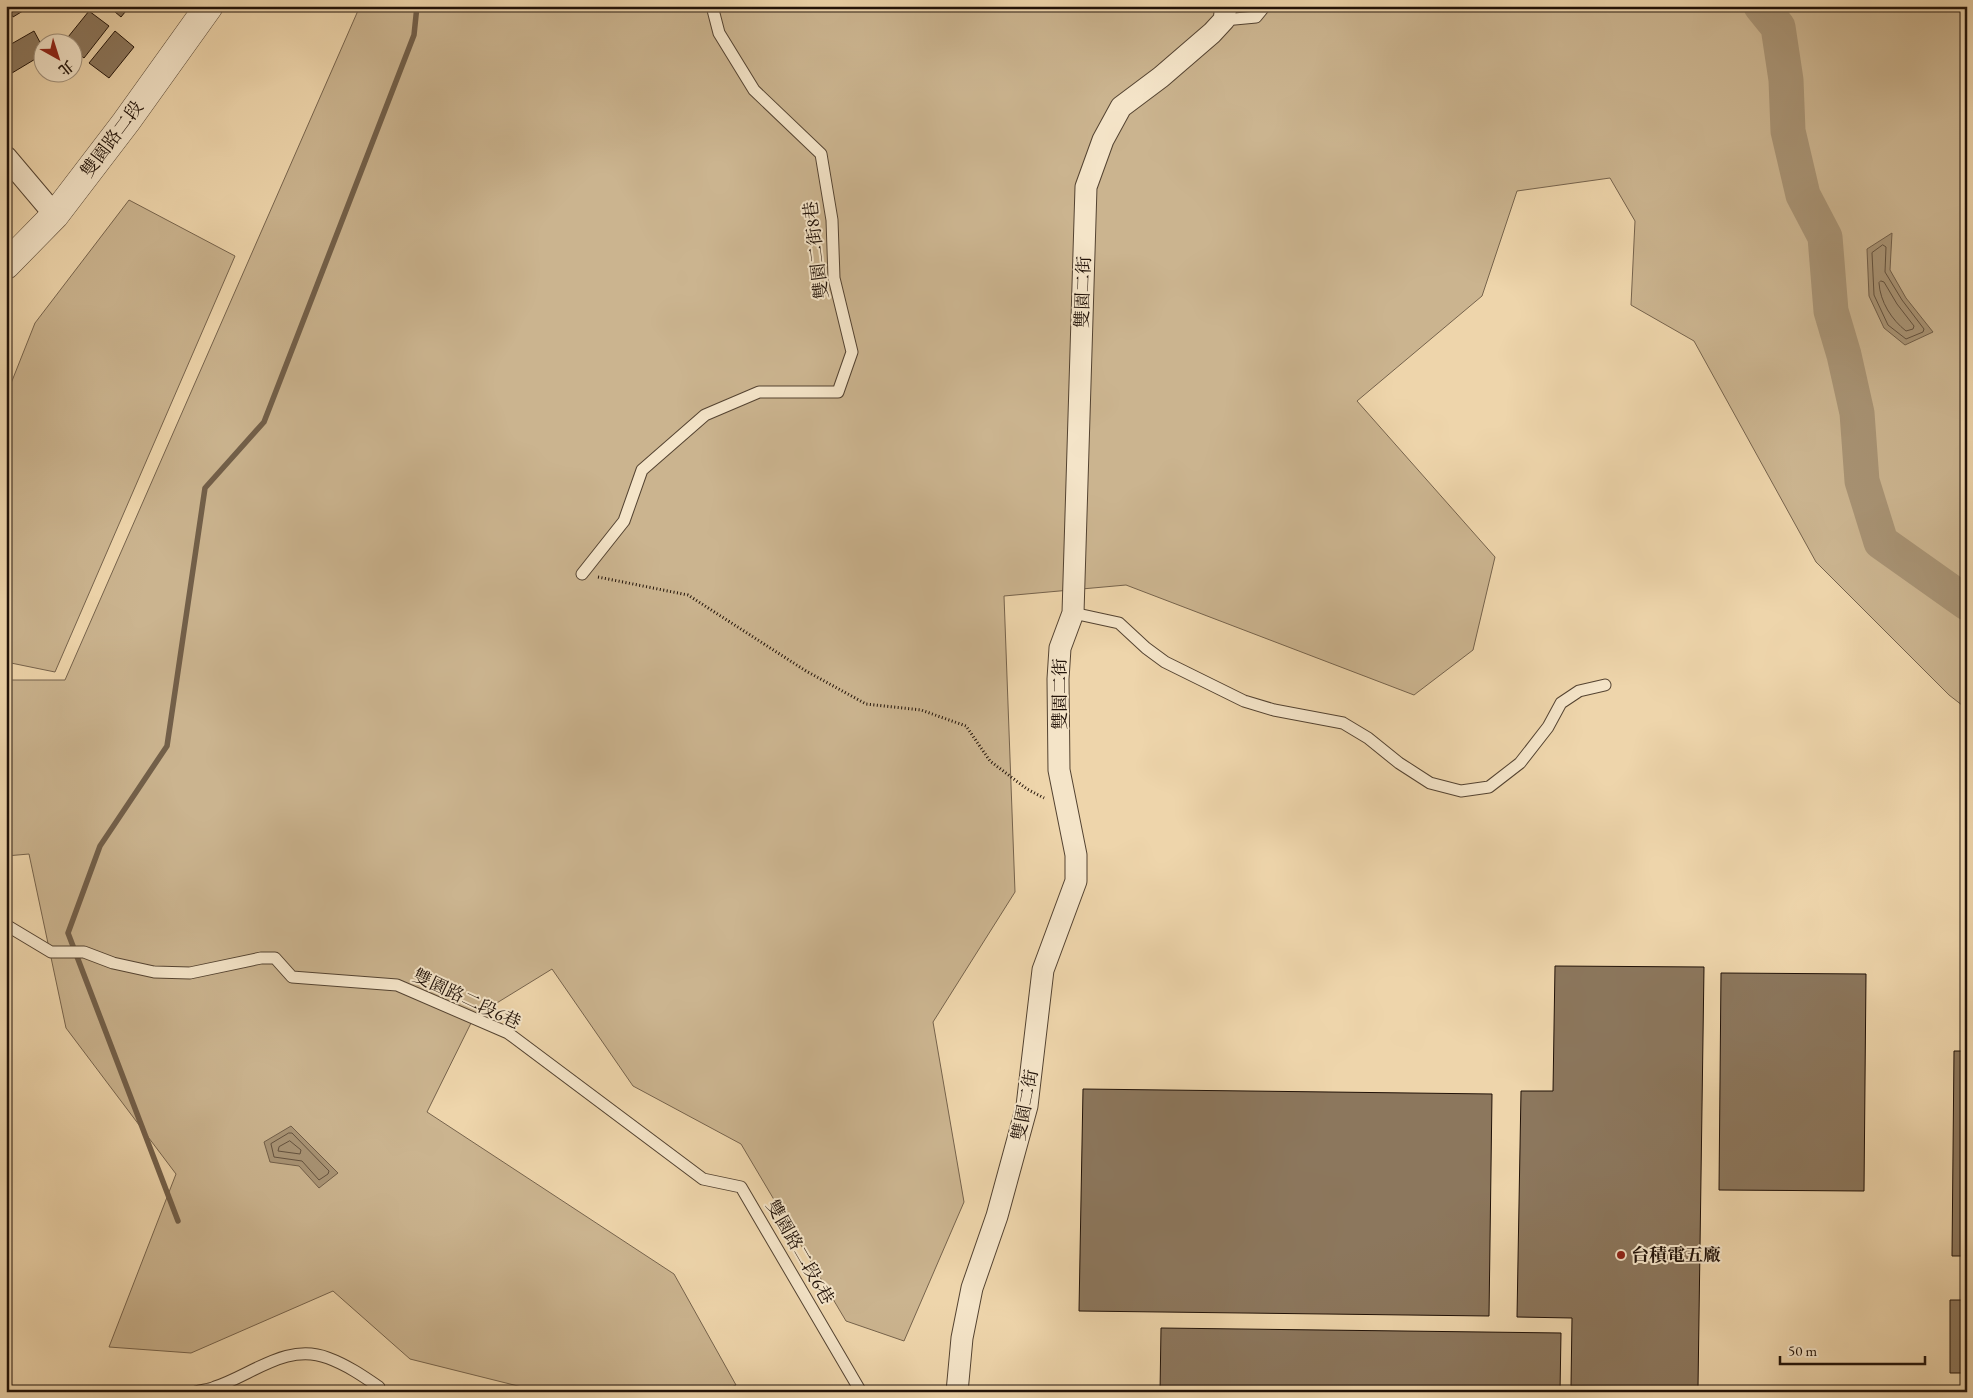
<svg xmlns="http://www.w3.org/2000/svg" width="1973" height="1398" font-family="'EB Garamond','Noto Serif TC',serif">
	<rect width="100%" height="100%" fill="#eed5ab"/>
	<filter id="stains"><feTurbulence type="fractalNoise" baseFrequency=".004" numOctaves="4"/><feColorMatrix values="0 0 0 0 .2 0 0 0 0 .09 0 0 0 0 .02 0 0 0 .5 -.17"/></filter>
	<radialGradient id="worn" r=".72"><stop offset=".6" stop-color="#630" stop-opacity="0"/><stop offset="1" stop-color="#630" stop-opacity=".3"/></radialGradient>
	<path fill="#cbb48f" stroke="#76634c" d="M360 6H1967V709L1949 695 1816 562 1694 341 1631 305 1635 221 1610 178 1517 191 1482 296 1357 401 1495 557 1473 650 1414 695 1126 585 1004 596 1015 892 933 1022 964 1202 904 1341 846 1321 741 1144 633 1086 552 969 474 1017 427 1112 674 1274 736 1385 721 1392H542L410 1359 333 1291 191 1353 109 1347 176 1174 66 1028 29 854 6 856V680H65Z
		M129 200 235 256 55 672 6 662V396L35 323Z"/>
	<path fill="#a89374" stroke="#725f49" d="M1892 233 1890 270 1906 298 1933 332 1905 345 1884 328 1869 296 1867 249Z
		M291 1126 338 1173 319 1188 299 1166 270 1162 264 1142Z"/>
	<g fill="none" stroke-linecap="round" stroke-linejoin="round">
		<path stroke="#64523e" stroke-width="1" d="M1883 245 1886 247 1885 272 1902 300 1924 329 1923 332 1906 339 1888 325 1874 295 1872 253Z
			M1881 281 1884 282 1897 304 1914 326 1913 329 1906 331C1892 320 1880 302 1879 283Z
			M289 1133H292L329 1171 328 1174 319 1180 302 1161 274 1157 271 1144Z
			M290 1141 301 1150 300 1154 278 1151 279 1147Z"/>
		<path stroke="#725f49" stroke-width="5.5" d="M178 1221 68 933 100 846 167 746 205 488 264 422 414 35 417 6"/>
		<path stroke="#a89374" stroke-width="35" d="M1761 6 1778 27 1786 80 1788 131 1803 195 1825 237 1831 311 1844 355 1857 413 1862 481 1881 542 1967 603"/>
	</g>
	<path fill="#8c775d" stroke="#211208" d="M7 6H31L13 17Z
		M108 6H130L121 17Z
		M89 11 109 26 84 58 72 49V42H64Z
		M34 31 42 46V55L12 73 6 64V47Z
		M115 31 134 47 109 78 89 63Z
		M1555 966 1704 967 1698 1387 1571 1386 1572 1318 1517 1317 1521 1091H1553Z
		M1721 973 1866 974 1864 1191 1719 1190Z
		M1954 1051H1967V1256H1952Z
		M1083 1089 1492 1094 1489 1316 1079 1311Z
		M1950 1300H1967V1373H1950Z
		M1161 1328 1561 1333 1560 1392H1160Z"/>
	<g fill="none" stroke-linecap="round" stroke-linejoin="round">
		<defs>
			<path id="service" d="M1224 20 1256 17 1265 6
				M582 574 624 521 642 470 705 415 759 392H838L852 352 834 278 832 220 821 154 754 90 719 33 712 6
				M1073 613 1119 623 1146 648 1165 662 1244 701 1274 710 1343 723 1368 738 1399 763 1430 783 1461 791 1489 787 1520 763 1548 727 1561 703 1579 691 1605 685
				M6 925 51 952H84L113 963 154 972 190 973 261 958H275L292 977 397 985 508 1033 703 1179 741 1187 861 1392
				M196 1392C202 1390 209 1390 215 1387 252 1375 287 1342 328 1358 347 1365 363 1376 379 1387V1392"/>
			<path id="minor" d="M6 157 55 215
				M957 1392 962 1338 972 1288 997 1216 1027 1106 1043 970 1076 881V855L1059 770 1058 679 1060 648 1073 613 1086 187 1103 140 1121 107 1161 77 1212 33 1224 20 1226 6"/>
			<path id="tertiary" d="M6 265 55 215 126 122 209 6"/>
		</defs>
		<use href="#service" stroke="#544331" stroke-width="13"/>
		<use href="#minor" stroke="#544331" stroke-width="23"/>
		<use href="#tertiary" stroke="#544331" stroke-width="29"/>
		<path stroke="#211208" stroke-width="3" stroke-dasharray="1 2.5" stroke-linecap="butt" d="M598 577 688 595 806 671 866 704 921 710 966 726 990 761 1027 789 1044 798"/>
		<use href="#service" stroke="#f4e4c8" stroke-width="11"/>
		<use href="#minor" stroke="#f4e4c8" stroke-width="21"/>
		<use href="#tertiary" stroke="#f4e4c8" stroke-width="28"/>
	</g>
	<circle fill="#8f2418" stroke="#f4e4c8" stroke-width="2" cx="1621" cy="1255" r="5"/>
	<g text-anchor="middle" stroke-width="4" stroke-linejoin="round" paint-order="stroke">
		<g font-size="18" fill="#211208" stroke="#f4e4c8">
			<text transform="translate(112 139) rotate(-53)" y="6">雙園路二段</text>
			<text transform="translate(816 250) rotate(-97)" y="6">雙園二街8巷</text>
			<text transform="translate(1083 292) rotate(-88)" y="6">雙園二街</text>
			<text transform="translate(1060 694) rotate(-90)" y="6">雙園二街</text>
			<text transform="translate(467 999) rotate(25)" y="6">雙園路二段6巷</text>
			<text transform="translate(1025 1105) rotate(-79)" y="6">雙園二街</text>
			<text transform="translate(800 1252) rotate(60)" y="6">雙園路二段6巷</text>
		</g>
		<g font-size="18" font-weight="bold" fill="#211208" stroke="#f4e4c8" text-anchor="start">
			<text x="1631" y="1261">台積電五廠</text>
		</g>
	</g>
	<rect width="1973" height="1398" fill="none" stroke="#eed5ab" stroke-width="25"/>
	<rect x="8" y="8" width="1958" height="1383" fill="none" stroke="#211208" stroke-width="2.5"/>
	<rect x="12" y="12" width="1948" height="1373" fill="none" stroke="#211208"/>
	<g transform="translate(58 58) rotate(141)"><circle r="24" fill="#f4e4c8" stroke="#a0907b"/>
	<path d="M0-4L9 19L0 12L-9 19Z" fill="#8f2418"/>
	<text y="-8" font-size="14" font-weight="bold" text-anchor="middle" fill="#211208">北</text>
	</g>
	<path d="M1780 1356v8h145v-8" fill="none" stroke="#211208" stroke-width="2.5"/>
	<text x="1788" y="1356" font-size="15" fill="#211208" stroke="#f4e4c8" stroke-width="4" paint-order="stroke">50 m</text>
	<rect width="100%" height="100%" filter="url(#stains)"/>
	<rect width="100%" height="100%" fill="url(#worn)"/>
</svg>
